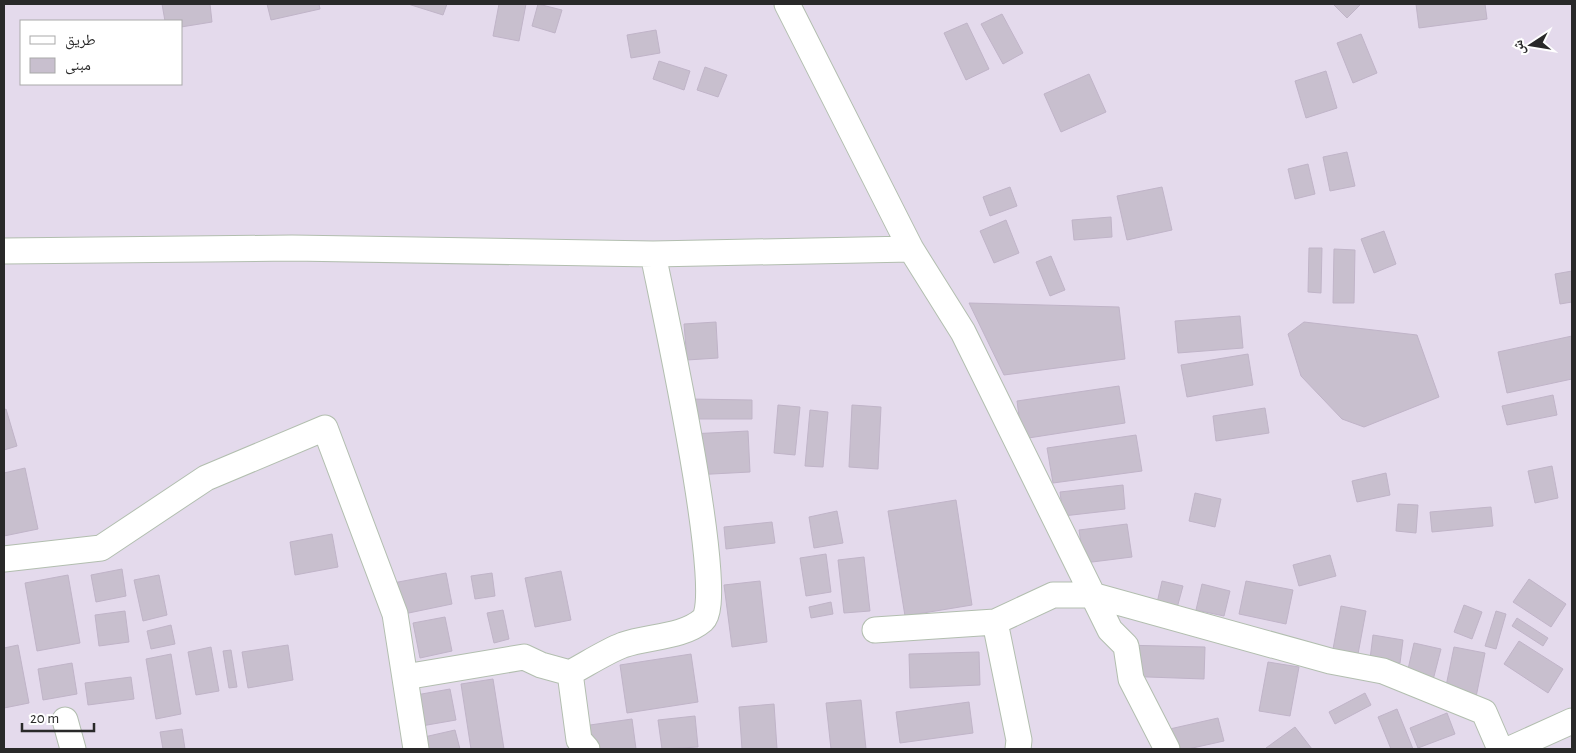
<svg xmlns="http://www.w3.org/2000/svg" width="1576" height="753" font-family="'Alegreya Sans','Noto Naskh Arabic',sans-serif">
	<rect width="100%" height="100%" fill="#e4daec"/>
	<path fill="#c8bfce" stroke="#c0b4c8" d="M162 4H210L212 22 181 27V21H165Z
		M267 4H319L320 9 271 20Z
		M408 4H447L443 15Z
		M499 4H526L519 41 493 36Z
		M538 4 562 10 555 33 532 26Z
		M1333 4H1361L1347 18Z
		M1416 4H1485L1487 19 1419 28Z
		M1002 14 1023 53 1003 64 981 24Z
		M967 23 989 69 966 80 944 33Z
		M656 30 660 53 631 58 627 35Z
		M1361 34 1377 73 1353 83 1337 43Z
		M659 61 690 71 684 90 653 79Z
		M705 67 727 75 718 97 697 90Z
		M1326 71 1337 108 1306 118 1295 81Z
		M1089 74 1106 112 1061 132 1044 94Z
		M1347 152 1355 186 1330 191 1323 157Z
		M1308 164 1315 194 1295 199 1288 169Z
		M1010 187 1017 206 990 216 983 197Z
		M1162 187 1172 230 1127 240 1117 196Z
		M1111 217 1112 237 1074 240 1072 220Z
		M1006 220 1019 253 994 263 980 231Z
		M1384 231 1396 264 1374 273 1361 239Z
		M1309 248H1322L1321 293 1308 292Z
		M1334 249 1355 250 1354 303H1333Z
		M1051 256 1065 290 1050 296 1036 262Z
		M1572 271V302L1560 304 1555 274Z
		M969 303 1119 307 1125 359 1004 375Z
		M1240 316 1243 348 1178 353 1175 321Z
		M716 322 718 358 687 360 684 324Z
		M1304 322 1417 335 1439 397 1364 427 1342 419 1301 376 1288 334Z
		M1572 336V379L1507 393 1498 352Z
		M1248 354 1253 385 1187 397 1181 365Z
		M1119 386 1125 423 1022 439 1017 401Z
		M1553 395 1557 415 1507 425 1502 406Z
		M689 399 752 400V419H689Z
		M778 405 800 407 795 455 774 453Z
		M852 405 881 407 878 469 849 467Z
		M1265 408 1269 433 1216 441 1213 416Z
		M6 409 17 446 4 450V410Z
		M810 410 828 412 823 467 805 466Z
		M748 431 750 472 693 475 690 434Z
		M1136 435 1142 471 1053 483 1047 448Z
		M1552 466 1558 498 1535 503 1528 471Z
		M25 468 38 529 4 536V473Z
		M1386 473 1390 495 1357 502 1352 481Z
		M1123 485 1125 509 1063 516 1060 492Z
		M1195 493 1221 499 1215 527 1189 521Z
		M956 500 972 605 905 616 888 511Z
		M1398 504 1418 505 1416 533 1396 531Z
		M1491 507 1493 526 1432 532 1430 512Z
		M837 511 843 543 814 548 809 517Z
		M772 522 775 543 726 549 724 527Z
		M1127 524 1132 557 1084 563 1079 530Z
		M332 534 338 567 295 575 290 542Z
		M826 554 831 592 806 596 800 558Z
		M1330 555 1336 576 1299 586 1293 565Z
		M864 557 870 611 844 613 838 560Z
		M122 569 126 596 96 602 91 575Z
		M561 571 571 620 535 627 525 578Z
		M446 573 452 604 399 615 393 583Z
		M492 573 495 596 475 599 471 576Z
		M68 575 80 643 37 651 25 583Z
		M159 575 167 615 143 621 134 580Z
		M1529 579 1566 604 1551 627 1513 602Z
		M760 581 767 642 732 647 724 585Z
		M1162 581 1183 586 1177 608 1157 603Z
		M1246 581 1293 590 1286 624 1239 614Z
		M1202 584 1230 591 1224 616 1196 610Z
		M831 602 833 614 811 618 809 607Z
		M1464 605 1482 612 1472 639 1454 632Z
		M1341 606 1366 611 1358 654 1333 649Z
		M503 610 509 639 494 643 487 613Z
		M125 611 129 642 99 646 95 615Z
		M1496 611 1506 614 1496 649 1485 646Z
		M445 617 452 651 420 658 413 623Z
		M1517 618 1548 638 1543 646 1512 626Z
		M171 625 175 644 151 649 147 631Z
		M1373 635 1403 640 1400 663 1370 659Z
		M1519 641 1563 669 1548 693 1504 664Z
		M1414 643 1441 649 1432 684 1406 678Z
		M18 645 29 703 4 708V648Z
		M288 645 293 680 248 688 242 652Z
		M1121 645 1205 647 1204 679 1120 676Z
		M211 647 219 691 196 695 188 652Z
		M1454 647 1485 653 1476 697 1445 691Z
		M231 650 237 687 229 688 223 651Z
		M979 652 980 685 910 688 909 654Z
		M171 654 181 714 156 719 146 659Z
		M691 654 698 702 627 713 620 665Z
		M1268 662 1299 667 1290 716 1259 711Z
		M72 663 77 694 43 700 38 669Z
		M131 677 134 699 88 705 85 683Z
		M493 679 504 749H471L461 684Z
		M450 689 456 720 404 729 399 698Z
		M1365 693 1371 705 1335 724 1329 712Z
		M861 700 866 749H831L826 703Z
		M969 702 973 733 900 743 896 712Z
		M774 704 777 749H742L739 707Z
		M1397 709 1413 749H1391L1378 717Z
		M1447 713 1455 734 1418 748 1410 728Z
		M695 716 698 747 662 749 658 720Z
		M1218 718 1224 741 1188 749H1166L1161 731Z
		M632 719 636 749H586L583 726Z
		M1295 727 1312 749H1266V748Z
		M182 729 185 749H163L160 732Z
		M455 730 460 749H413L411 740Z"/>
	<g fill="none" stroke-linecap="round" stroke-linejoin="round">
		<defs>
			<path id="street" d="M787 4 911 249 963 332 1110 630 1126 646 1131 679 1167 749
				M4 251 292 248 653 254
				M4 559 101 548 206 478 325 428 395 614 416 749
				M995 622 1019 740 1018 749
				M875 630 995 622 1053 595H1092L1330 661 1383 671 1484 712 1500 749
				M570 673C587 664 605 652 623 645 648 636 682 638 703 620 728 598 662 300 653 254L911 249
				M405 677 524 657 541 665 570 673 579 740 587 749
				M65 720 73 749
				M1510 749 1572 721"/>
		</defs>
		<use href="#street" stroke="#b2beaf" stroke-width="27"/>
		<use href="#street" stroke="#fff" stroke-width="25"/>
	</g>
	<rect width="1576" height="753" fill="none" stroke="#292929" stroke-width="10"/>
	<rect x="20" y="20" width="162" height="65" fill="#ffffff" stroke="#a9a9a9"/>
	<rect x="30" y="36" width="25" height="8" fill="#ffffff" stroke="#a9a9a9"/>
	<text x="65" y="45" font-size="15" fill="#292929">طريق</text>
	<rect x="30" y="58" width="25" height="15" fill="#c8bfce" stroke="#a9a9a9"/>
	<text x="65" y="70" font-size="15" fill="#292929">مبنى</text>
	<g transform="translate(1531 45) rotate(258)" stroke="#ffffff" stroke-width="4" paint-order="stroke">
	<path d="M0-4L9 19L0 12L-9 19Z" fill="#292929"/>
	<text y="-8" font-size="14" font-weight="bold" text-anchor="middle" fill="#292929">ش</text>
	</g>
	<path d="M22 723v8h72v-8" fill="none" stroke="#292929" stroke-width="2.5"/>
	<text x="30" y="723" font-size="15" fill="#292929" stroke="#ffffff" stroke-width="4" paint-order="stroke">20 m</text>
</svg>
